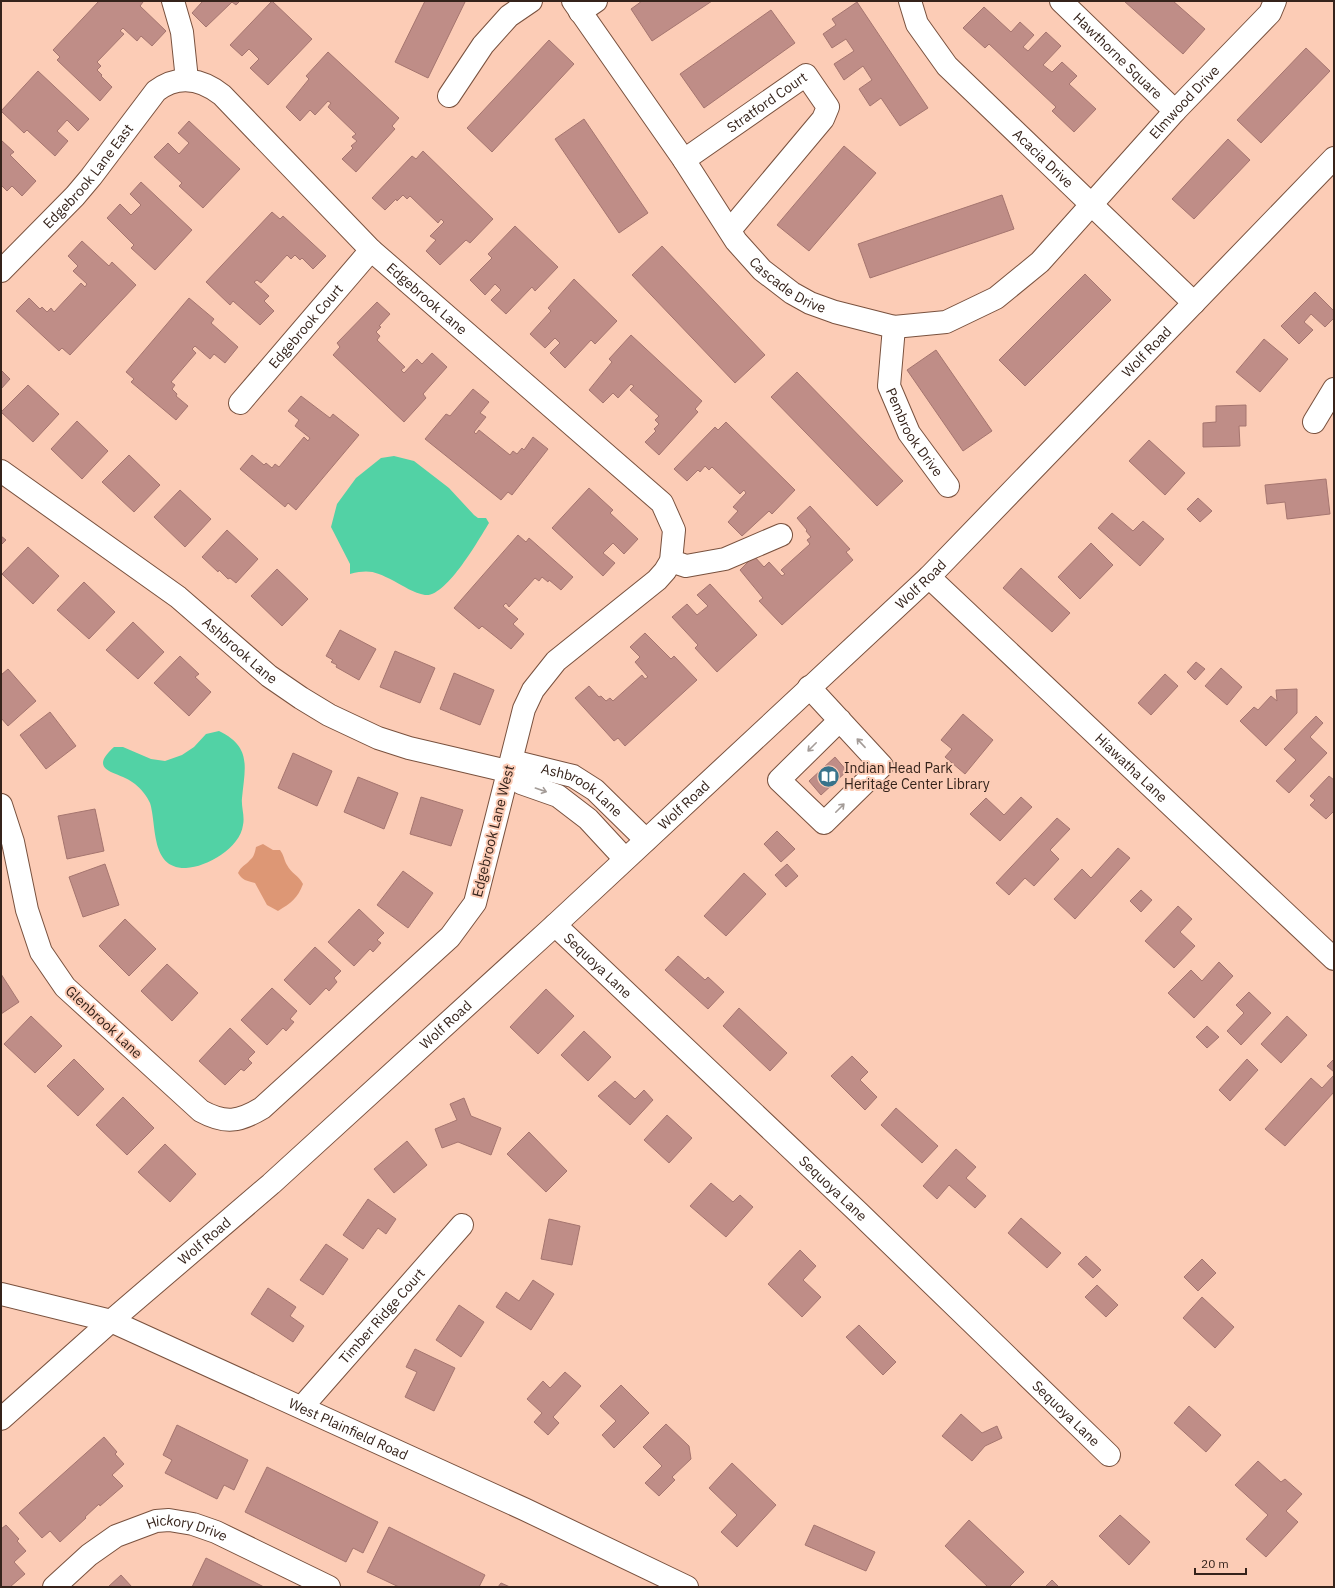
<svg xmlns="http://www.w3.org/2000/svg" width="1335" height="1588" font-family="'IBM Plex Sans',sans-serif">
	<rect width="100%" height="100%" fill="#fcccb6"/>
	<path fill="#dd9775" d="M263 844 273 850H280C284 855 284 860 287 865 291 873 299 876 303 884 298 898 291 903 278 911L267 905 255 883C247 881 242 880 238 873 241 866 246 865 250 860 254 857 255 852 256 847Z"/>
	<path fill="#52d2a5" d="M394 456 414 461 449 488 474 515 478 518H486L489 523C479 539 446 598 425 595 414 593 403 586 394 581 376 572 370 569 350 574V564L331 527 337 504 356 478 381 458Z
		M219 731C252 747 245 767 242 798 241 807 245 816 243 825 240 848 207 867 186 868 150 869 157 825 150 803 147 796 141 789 135 784 121 771 85 773 114 747H123L151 759 165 761 182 755 194 747 206 734Z"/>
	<path fill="#bf8d87" stroke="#a5756f" d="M99 1H142L143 2 140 6 166 31 152 46 141 36 137 41 123 28 120 31 124 34 97 62 101 66 97 70 102 75 101 76 112 87 100 101 57 60 60 57 53 50Z
		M200 1H240L236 5 232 2 206 27 192 13 202 2Z
		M272 1 312 39 268 85 250 68 259 59 249 49 242 56 230 45Z
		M425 1H462L465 2 428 78 395 62Z
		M642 1H712L652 41 631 9Z
		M1124 1H1173L1205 29 1183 54Z
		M857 2 928 108 900 126 881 98 870 106 859 89 872 80 863 66 844 80 834 64 854 51 846 39 832 48 823 34 836 25 832 19Z
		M984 7 1011 32 1020 22 1034 35 1023 47 1028 51 1046 32 1061 46 1043 65 1052 72 1062 62 1077 76 1069 84 1096 109 1074 132 1052 111 1056 107 989 44 985 48 963 28Z
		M771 10 795 43 704 108 680 74Z
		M549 40 574 64 492 152 467 128Z
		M1306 48 1330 71 1261 143 1237 120Z
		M328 52 399 118 392 126 395 129 356 172 342 159 353 148 351 146 357 141 352 137 356 134 328 107 331 103 328 101 315 115 310 110 300 121 286 107 309 79 306 76Z
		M38 71 89 119 78 131 67 120 57 131 68 141 55 156 27 130 24 133 1 111Z
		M584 119 648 213 619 233 555 139Z
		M189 121 240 169 203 208 179 186 182 183 154 157 168 143 179 154 189 143 178 133Z
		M1228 139 1250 160 1194 219 1172 199Z
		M1 140 14 152 10 155 36 181 22 196 12 186 7 191 1 185Z
		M844 146 876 173 809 251 777 225Z
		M423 151 493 219 470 243 466 240 440 265 426 251 436 240 430 236 444 222 441 219 438 223 410 196 407 199 403 195 397 201 396 199 385 210 372 198 412 156 416 159Z
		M141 182 192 230 155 270 131 248 134 245 107 218 120 204 131 215 141 205 130 194Z
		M1002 195 1014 229 870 278 858 244Z
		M272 212 280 219 283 216 326 256 313 269 302 258 300 260 295 255 291 259 287 255 261 283 257 280 254 282 269 296 264 301 274 311 260 325 233 301 230 305 206 282Z
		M515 226 558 267 535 291 532 287 506 314 491 300 501 290 495 284 485 295 470 280 492 258 488 254Z
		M82 241 109 266 112 262 136 285 70 355 62 348 59 351 16 311 29 298 40 309 42 307 47 312 51 308 54 312 81 283 85 287 87 284 73 271 78 266 68 256Z
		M662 246 765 355 735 383 632 275Z
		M1085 274 1111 300 1025 386 999 360Z
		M574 279 617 321 595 344 591 340 565 368 550 353 560 343 555 338 545 348 530 334 551 311 548 308Z
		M1315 292 1334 311V318L1325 327 1311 314 1304 322 1313 330 1299 344 1281 326Z
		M189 298 214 319 211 323 238 347 225 363 214 354 210 359 195 346 192 349 196 353 171 382 175 385 172 389 177 394 176 396 188 406 176 420 131 382 134 379 126 372Z
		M377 302 390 314 379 326 381 327 376 332 380 336 377 340 405 367 401 370 404 373 417 359 422 364 432 353 447 367 423 394 426 398 404 422 333 355 340 347 337 343Z
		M631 335 702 401 695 409 698 412 659 455 645 442 656 431 654 429 659 424 655 420 659 416 630 390 634 386 631 384 618 398 613 393 603 403 589 390 612 362 609 359Z
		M1264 339 1288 359 1260 392 1236 372Z
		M936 350 992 431 963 451 907 370Z
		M1 370 10 379 1 389Z
		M797 372 903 481 877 506 771 397Z
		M28 385 59 414 33 442 1 412Z
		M473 389 489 402 480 413 486 417 474 432 476 434 479 430 510 455 513 451 517 454 522 448 524 450 533 437 548 449 512 495 508 492 501 500 425 439 446 414 450 416Z
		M301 396 330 418 333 414 359 435 296 510 288 503 285 507 240 469 252 455 264 465 266 463 272 468 275 464 279 467 304 437 308 441 310 438 295 426 299 420 288 411Z
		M1246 405V426H1239L1240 446 1203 447V423L1216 422V406Z
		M77 421 108 451 82 479 51 449Z
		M726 422 795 490 772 514 769 511 742 536 728 522 738 511 733 507 746 493 744 490 740 494 712 467 709 470 705 466 700 472 698 470 687 481 674 469 715 427 718 430Z
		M1149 440 1185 473 1165 495 1129 461Z
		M129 455 160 485 134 512 102 482Z
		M1326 479 1330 514 1287 519 1285 502 1267 504 1265 485Z
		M589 488 613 510 610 513 638 539 624 554 613 543 603 553 615 563 603 576 552 528Z
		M180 490 211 519 185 547 154 517Z
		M1198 498 1212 511 1200 522 1187 509Z
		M810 506 850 549 846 552 853 560 782 625 759 601 763 598 740 570 754 556 764 567 769 562 782 576 785 574 781 570 810 544 807 540 811 537 806 531 807 530 797 518Z
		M1112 513 1133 531 1143 521 1164 539 1140 566 1098 528Z
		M227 530 258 559 236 583 230 578 228 579 219 570 218 572 202 557Z
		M518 535 526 542 529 538 573 577 561 590 549 580 548 582 542 577 539 581 535 578 509 607 506 603 503 606 518 619 513 624 524 634 511 649 482 626 479 629 454 608Z
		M1 536 6 540 1 545Z
		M1091 543 1113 565 1080 599 1058 577Z
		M28 547 59 576 33 604 2 574Z
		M1021 568 1070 613 1052 632 1003 588Z
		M277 569 308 599 282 626 251 596Z
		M84 582 115 612 89 639 57 610Z
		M710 584 757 635 717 672 695 648 698 645 672 617 687 604 697 615 708 606 697 595Z
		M133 622 164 652 138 679 106 650Z
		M340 630 376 649 359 680 336 667 337 665 331 662 333 660 326 656Z
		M645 633 671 659 674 656 697 680 625 746 618 738 614 741 575 698 589 686 599 697 601 696 606 701 610 698 613 701 642 675 645 679 648 677 635 662 640 657 630 647Z
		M395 651 435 668 420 703 380 687Z
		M180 656 199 674 195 677 211 692 189 716 154 683Z
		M1196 662 1205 669 1195 680 1187 672Z
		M1221 668 1242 687 1227 705 1205 686Z
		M8 669 36 701 8 726 1 718V675Z
		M454 673 494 690 480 725 440 709Z
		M1165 674 1178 686 1151 715 1138 703Z
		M1297 689V713L1266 746 1240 721 1254 707 1258 710 1271 696 1277 701 1276 690Z
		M50 712 76 746 46 769 20 735Z
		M963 714 993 740 965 774 945 757 952 749 941 740Z
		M1316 716 1323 723 1310 737 1327 753 1289 793 1276 781 1296 760 1284 749Z
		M293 753 332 771 317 806 278 788Z
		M835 757 847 771 821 795 809 781Z
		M1329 776 1334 780V811L1326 819 1310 805 1315 800 1310 796Z
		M358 777 398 793 384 829 344 812Z
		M421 797 463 810 451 846 410 834Z
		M1021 797 1032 807 1000 841 970 814 986 798 1004 815Z
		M95 809 104 851 67 859 58 816Z
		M1057 818 1070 829 1050 850 1059 859 1034 886 1025 878 1009 895 996 883Z
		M777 831 795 849 781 862 764 844Z
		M1118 848 1130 858 1075 919 1054 899 1082 869 1091 878Z
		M105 864 119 905 83 917 69 877Z
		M787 864 798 876 786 887 775 875Z
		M403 871 433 893 408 928 377 905Z
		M744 873 766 894 726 936 704 916Z
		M1141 890 1152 900 1141 912 1130 901Z
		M1178 906 1192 919 1180 932 1195 946 1174 968 1145 941Z
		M359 909 384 933 377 940 381 943 373 952 370 949 354 966 328 942Z
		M125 919 156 949 129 976 99 946Z
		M315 947 341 971 334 978 337 982 329 991 326 988 310 1005 284 980Z
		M678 956 705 980 708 977 724 992 708 1009 665 970Z
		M1219 962 1233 976 1194 1018 1168 993 1191 970 1202 981Z
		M167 964 198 993 172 1021 141 991Z
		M1 974 19 1002 1 1014Z
		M272 988 297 1011 290 1019 294 1022 286 1031 283 1028 267 1045 241 1020Z
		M546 989 574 1016 538 1054 510 1027Z
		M1249 992 1271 1013 1241 1045 1227 1031 1244 1013 1236 1005Z
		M739 1008 787 1053 770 1071 723 1026Z
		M31 1016 62 1046 35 1073 4 1044Z
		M1287 1016 1307 1035 1281 1063 1261 1044Z
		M1207 1026 1219 1037 1207 1048 1196 1037Z
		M230 1028 255 1052 248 1059 252 1063 244 1071 241 1069 225 1085 199 1061Z
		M584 1031 611 1057 588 1081 561 1055Z
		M852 1056 868 1072 860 1080 877 1097 865 1110 831 1076Z
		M74 1059 104 1089 78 1116 47 1086Z
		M1247 1059 1258 1070 1230 1101 1219 1090Z
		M1334 1059V1072L1327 1066Z
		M1334 1075V1092L1285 1146 1265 1129 1311 1078 1322 1088Z
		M615 1081 635 1099 644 1090 653 1100 630 1125 598 1096Z
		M123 1097 154 1128 127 1155 96 1125Z
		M464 1098 471 1116 501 1128 491 1155 458 1142 442 1148 435 1129 457 1120 450 1104Z
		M896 1108 938 1146 922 1163 881 1125Z
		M667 1115 692 1138 669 1163 644 1140Z
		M529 1132 567 1171 546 1192 507 1154Z
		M407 1141 427 1165 394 1193 374 1169Z
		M165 1144 196 1174 170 1202 138 1172Z
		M956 1149 976 1167 966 1178 986 1196 975 1208 949 1185 937 1199 923 1186Z
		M711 1183 733 1202 740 1195 753 1207 726 1237 690 1206Z
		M368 1199 396 1219 386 1234 378 1228 363 1249 343 1235Z
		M1021 1218 1061 1253 1047 1268 1008 1233Z
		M549 1219 580 1226 572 1265 541 1259Z
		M326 1244 348 1259 323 1295 300 1280Z
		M800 1250 816 1266 803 1280 821 1297 802 1317 768 1284Z
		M1086 1256 1101 1270 1093 1278 1078 1264Z
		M1202 1259 1216 1273 1198 1291 1184 1277Z
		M533 1280 554 1294 531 1330 496 1307 506 1292 519 1301Z
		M1097 1285 1118 1305 1106 1317 1085 1297Z
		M268 1288 296 1307 290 1316 304 1326 293 1342 251 1314Z
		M1202 1297 1234 1327 1215 1348 1183 1318Z
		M459 1305 484 1322 461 1357 436 1340Z
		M859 1325 896 1362 883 1375 846 1337Z
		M415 1349 455 1368 434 1411 405 1397 417 1372 406 1367Z
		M565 1372 581 1386 553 1417 559 1423 548 1435 534 1422 542 1413 527 1399 543 1381 550 1388Z
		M621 1385 649 1413 614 1448 602 1435 616 1421 600 1406Z
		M1189 1406 1221 1435 1206 1452 1174 1423Z
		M961 1414 982 1433 997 1426 1002 1438 985 1446 972 1461 942 1436Z
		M666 1424 689 1446 691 1459 672 1477 675 1480 659 1496 645 1483 662 1466 643 1447Z
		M177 1425 248 1460 234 1490 224 1485 217 1499 165 1473 172 1460 163 1455Z
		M104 1437 117 1452 115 1454 124 1464 112 1475 123 1486 100 1506 99 1504 85 1517 86 1518 60 1542 50 1531 42 1538 19 1513Z
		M1258 1461 1281 1482 1285 1479 1302 1494 1286 1511 1298 1522 1266 1557 1246 1539 1268 1515 1235 1485Z
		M732 1463 776 1505 737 1547 721 1532 737 1515 709 1488Z
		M267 1467 378 1522 363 1553 353 1548 346 1562 245 1512Z
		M1120 1515 1150 1542 1129 1565 1099 1536Z
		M969 1520 1024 1572 1009 1587H988L945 1546Z
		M6 1525 19 1539 17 1541 26 1551 14 1562 25 1574 10 1587H1V1529Z
		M814 1525 875 1552 866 1571 805 1545Z
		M389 1527 485 1575 479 1587H399L367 1572Z
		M206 1558 264 1587H192Z
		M121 1575 132 1587H108Z
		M1052 1580 1059 1587H1045Z
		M501 1583 510 1587H498Z"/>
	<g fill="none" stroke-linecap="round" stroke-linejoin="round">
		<defs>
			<g id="minor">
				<path d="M173 1 182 32 187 80"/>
				<path id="s1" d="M573 1 684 160 736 241 762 270 792 293 810 303 835 312 894 327 946 322 996 298 1040 262 1175 111 1270 13 1275 1"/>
				<path id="s2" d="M910 1 917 24 947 66 1194 303"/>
				<path id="s3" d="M1061 1 1175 111"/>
				<path d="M580 12 596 1"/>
				<path d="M449 96 483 45 509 16 531 1"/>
				<path id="s4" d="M684 160 806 75 828 107 823 119 730 230"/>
				<path id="s5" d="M1 271 75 196 91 177 156 91C178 74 202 79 222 95L371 250 662 503 674 530 671 561 665 571 657 580 556 661 533 690 524 709 475 903 450 937 262 1108C239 1122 225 1124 201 1111L65 987 41 952 27 910 13 842 1 805"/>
				<path id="s6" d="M894 327 889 386 909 433 948 486"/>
				<path id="s7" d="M240 403 371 250"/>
				<path d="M1314 422 1334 389"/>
				<path id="s8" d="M1 471 178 597 269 676 301 698 329 715 378 738 409 748 507 771 521 783 558 796 588 819 625 859"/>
				<path d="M671 561 686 566 725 559 781 535"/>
				<path id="s9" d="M929 577 1334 959"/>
				<path d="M809 687 882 766 824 823 779 780 840 720"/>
				<path id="s10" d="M507 771 520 763 573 776 595 790 646 840"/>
				<path id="s11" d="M555 925 858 1212 1109 1455"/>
				<path id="s12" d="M111 1321 271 1184 555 925 929 577 1334 158"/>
				<path id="s13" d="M302 1407 462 1225"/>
				<path id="s14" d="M54 1587 89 1555 116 1536 156 1521 169 1520 193 1524 216 1532 329 1587"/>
			</g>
			<g id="major">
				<path id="s15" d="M1 1294 111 1321 524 1509 687 1587"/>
				<path d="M1 1419 111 1321"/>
			</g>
		</defs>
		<use href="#minor" stroke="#79513e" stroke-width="24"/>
		<use href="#major" stroke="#79513e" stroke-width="24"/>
		<use href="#minor" stroke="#fff" stroke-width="22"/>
		<use href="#major" stroke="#fff" stroke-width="22"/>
	</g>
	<defs><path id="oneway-shaft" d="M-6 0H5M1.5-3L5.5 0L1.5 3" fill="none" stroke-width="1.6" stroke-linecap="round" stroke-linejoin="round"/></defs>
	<g stroke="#a49c98">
		<use href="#oneway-shaft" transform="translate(861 743) rotate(-133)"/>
		<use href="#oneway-shaft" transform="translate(812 747) rotate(135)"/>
		<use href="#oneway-shaft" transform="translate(541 790) rotate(19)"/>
		<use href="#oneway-shaft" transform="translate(840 808) rotate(-45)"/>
	</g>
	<defs>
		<symbol id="library-disc" viewBox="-11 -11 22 22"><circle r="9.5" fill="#38738b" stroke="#fcccb6"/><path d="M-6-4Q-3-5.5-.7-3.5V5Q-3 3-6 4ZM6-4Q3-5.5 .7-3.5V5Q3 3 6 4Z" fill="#fff"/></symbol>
	</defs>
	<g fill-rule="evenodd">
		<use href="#library-disc" x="816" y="764" width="25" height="25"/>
	</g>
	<g text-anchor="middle" stroke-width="4" stroke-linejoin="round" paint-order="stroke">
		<g font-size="14" fill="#35231b" stroke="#fcccb6">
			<text dy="5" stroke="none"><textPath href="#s3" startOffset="79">Hawthorne Square</textPath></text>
			<text dy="5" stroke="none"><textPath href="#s1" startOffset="855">Elmwood Drive</textPath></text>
			<text dy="5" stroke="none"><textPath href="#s4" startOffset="101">Stratford Court</textPath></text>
			<text dy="5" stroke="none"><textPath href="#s2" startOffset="209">Acacia Drive</textPath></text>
			<text dy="5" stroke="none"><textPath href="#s5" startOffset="129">Edgebrook Lane East</textPath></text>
			<text dy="5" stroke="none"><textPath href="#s1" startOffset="359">Cascade Drive</textPath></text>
			<text dy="5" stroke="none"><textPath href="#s5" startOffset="599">Edgebrook Lane</textPath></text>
			<text dy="5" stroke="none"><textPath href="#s7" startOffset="101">Edgebrook Court</textPath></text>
			<text dy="5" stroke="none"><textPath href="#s12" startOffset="1419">Wolf Road</textPath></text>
			<text dy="5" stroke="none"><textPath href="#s6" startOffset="112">Pembrook Drive</textPath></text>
			<text dy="5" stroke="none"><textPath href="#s12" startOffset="1095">Wolf Road</textPath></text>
			<text dy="5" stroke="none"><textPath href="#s8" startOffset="299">Ashbrook Lane</textPath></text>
			<text dy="5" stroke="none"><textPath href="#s9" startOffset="278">Hiawatha Lane</textPath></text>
			<text dy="5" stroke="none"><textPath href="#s10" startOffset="84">Ashbrook Lane</textPath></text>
			<text dy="5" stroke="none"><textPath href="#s12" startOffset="771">Wolf Road</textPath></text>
			<text transform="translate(493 831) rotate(-76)" y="5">Edgebrook Lane West</text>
			<text dy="5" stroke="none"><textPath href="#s11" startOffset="59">Sequoya Lane</textPath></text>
			<text transform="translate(104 1022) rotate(43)" y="5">Glenbrook Lane</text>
			<text dy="5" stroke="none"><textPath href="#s12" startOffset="447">Wolf Road</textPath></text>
			<text dy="5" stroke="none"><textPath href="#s11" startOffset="383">Sequoya Lane</textPath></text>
			<text dy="5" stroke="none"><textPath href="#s12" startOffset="123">Wolf Road</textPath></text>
			<text dy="5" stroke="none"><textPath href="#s13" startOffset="121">Timber Ridge Court</textPath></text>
			<text dy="5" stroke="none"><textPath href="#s11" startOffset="707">Sequoya Lane</textPath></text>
			<text dy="5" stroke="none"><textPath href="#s15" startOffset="374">West Plainfield Road</textPath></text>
			<text dy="5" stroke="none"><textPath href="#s14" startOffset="155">Hickory Drive</textPath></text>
		</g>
		<g font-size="14" fill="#35231b" stroke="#fcccb6" text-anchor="start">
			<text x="844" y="773">Indian Head Park<tspan x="844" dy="16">Heritage Center Library</tspan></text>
		</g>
	</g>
	<rect width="1335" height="1588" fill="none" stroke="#35231b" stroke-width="4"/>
	<path d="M1195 1568v6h51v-6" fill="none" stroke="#35231b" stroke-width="2"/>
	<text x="1201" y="1568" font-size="12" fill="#35231b" stroke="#fcccb6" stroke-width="3" paint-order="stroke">20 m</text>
</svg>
